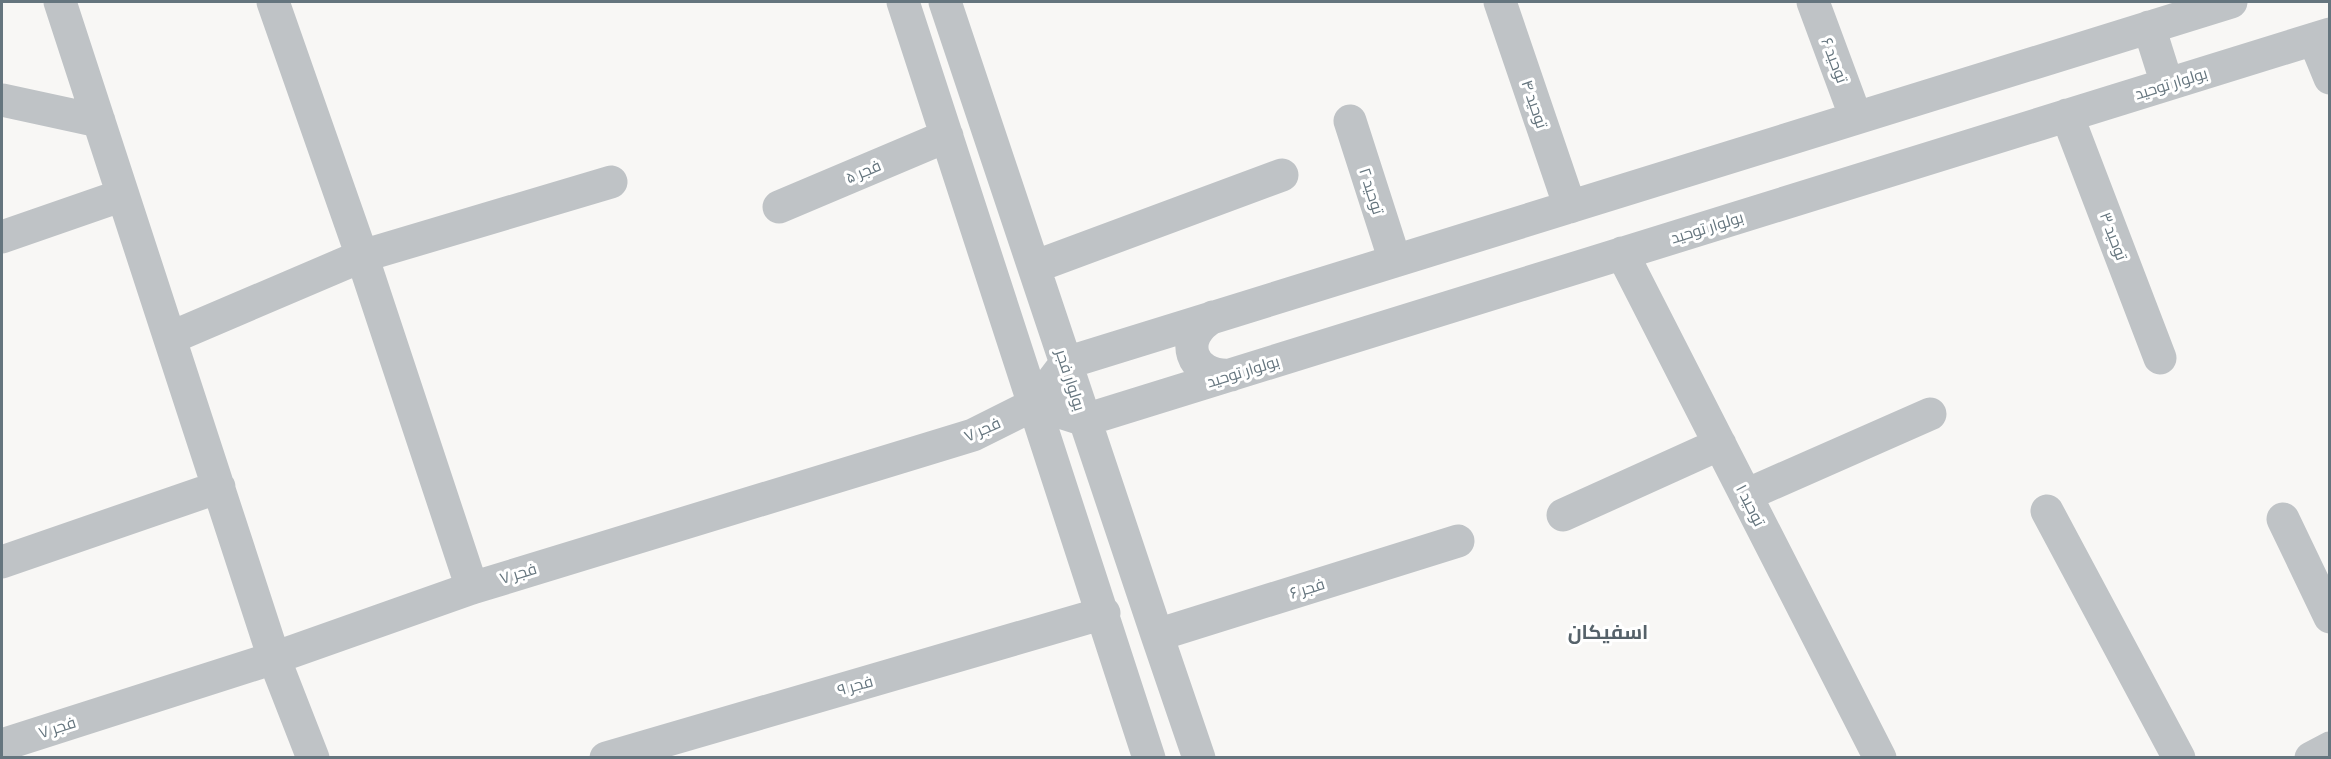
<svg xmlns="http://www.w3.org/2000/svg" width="2331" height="759" font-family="'IBM Plex Sans',Cairo,sans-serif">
	<rect width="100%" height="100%" fill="#f8f7f5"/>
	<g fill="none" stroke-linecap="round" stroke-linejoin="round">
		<path stroke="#bfc3c6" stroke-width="33" d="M60 2 274 658 313 758
			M273 2 362 256 472 588
			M903 2 1149 758
			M945 2 1157 635 1199 758
			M1500 2 1570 207
			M1813 2 1856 118
			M2149 27 2167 84
			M2314 39 2330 78
			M2 100 99 121
			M2067 115 2160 358
			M1350 121 1395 261
			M779 207 947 136
			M2 237 123 195
			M1622 253 1880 758
			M1034 267 1282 175
			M1213 317C1177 337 1190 378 1231 375
			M170 338 362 256 611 182
			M1035 404 1085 420 2330 34
			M1746 495 1930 414
			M2047 511 2179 758
			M1563 515 1720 444
			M2283 519 2330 617
			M2 562 219 487
			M1157 635 1458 541
			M2 745 274 658 472 588 973 435 1035 404 1066 363 2231 2
			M606 758 1104 613
			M2311 758 2330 748"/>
	</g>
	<g text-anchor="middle" stroke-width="6" stroke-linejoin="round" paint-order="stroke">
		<g font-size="16" fill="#65757e" stroke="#fff">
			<text transform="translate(1835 60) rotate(69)" y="6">توحید ۶</text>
			<text transform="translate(2171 83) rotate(-17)" y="6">بولوار توحید</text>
			<text transform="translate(1535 104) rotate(71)" y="6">توحید ۴</text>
			<text transform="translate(863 171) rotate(-23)" y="6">فجر ۵</text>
			<text transform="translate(1372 191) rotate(72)" y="6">توحید ۲</text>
			<text transform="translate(1707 227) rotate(-17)" y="6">بولوار توحید</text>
			<text transform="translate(2114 236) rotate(69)" y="6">توحید ۳</text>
			<text transform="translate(1243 371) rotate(-17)" y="6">بولوار توحید</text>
			<text transform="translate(1071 380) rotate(72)" y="6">بولوار فجر</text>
			<text transform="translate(982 429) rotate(-24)" y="6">فجر ۷</text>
			<text transform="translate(1751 505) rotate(63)" y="6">توحید ۱</text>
			<text transform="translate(518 573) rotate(-17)" y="6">فجر ۷</text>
			<text transform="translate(1307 588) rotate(-17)" y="6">فجر ۶</text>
			<text transform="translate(855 685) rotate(-16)" y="6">فجر ۹</text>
			<text transform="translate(57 727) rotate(-18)" y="6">فجر ۷</text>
		</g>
		<g font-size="20" font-weight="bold" fill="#56626a" stroke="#fff">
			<text x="1608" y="639">اسفیکان</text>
		</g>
	</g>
	<rect width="2331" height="759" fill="none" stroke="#65757e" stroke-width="6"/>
</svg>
